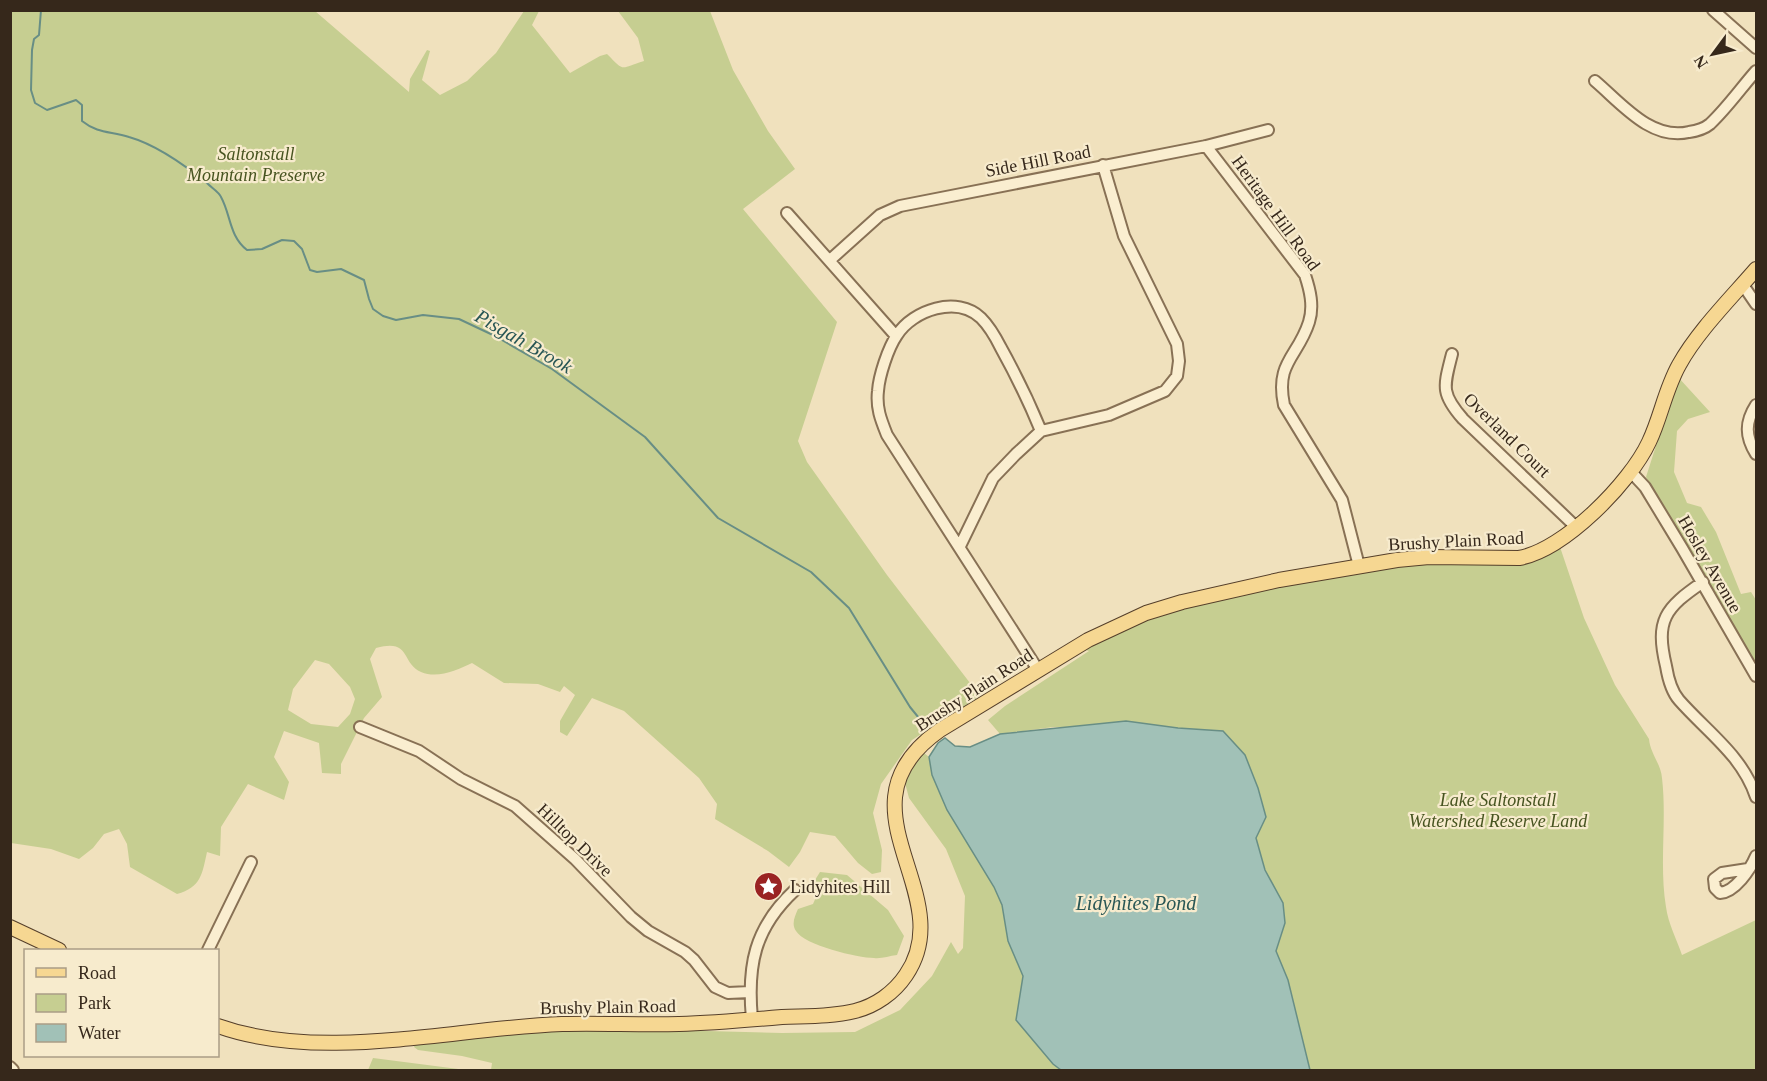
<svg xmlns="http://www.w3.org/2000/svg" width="1767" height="1081" font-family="'Times New Roman',serif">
	<rect width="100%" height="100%" fill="#f0e1bd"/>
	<path fill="#c6ce91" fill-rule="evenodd" d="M10 11H315L409 92 410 79 427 50 430 51 422 80 440 95 467 81 496 53 524 11H539L532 25 570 73 600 56 607 54C625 72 619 69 644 61L638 38 618 11H710L733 70 768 131 795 169 743 209 837 322 798 441 807 462 887 575 980 696 912 740 881 784 873 813 882 850 881 872 872 874 858 863 835 836 810 832 800 852 789 867 768 851 715 819 717 804 699 778 624 711 592 698 567 736 560 732V721L575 695 564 686 560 692 538 684 504 683 472 663C457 670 438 679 421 672 401 663 411 638 376 648L370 659 382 697 364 718 341 764V774L322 773 319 743 284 731 274 757 289 782 284 800 248 784 221 827 220 856 207 852C202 875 201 887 177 894L130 867 127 844 119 829 104 834 93 848 79 859 51 849 11 843ZM315 660 329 664 350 687 355 699 350 714 338 727 311 724 288 710 293 689Z
		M1678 377 1710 412 1688 419 1677 431 1674 472 1687 503 1701 507 1716 532 1741 594 1751 592 1756 600V664L1646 477Z
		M1560 547 1584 618 1615 685 1649 739C1650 753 1661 764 1662 778 1667 821 1659 864 1666 907 1668 923 1677 940 1682 955L1756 920V1070H1310L1288 980 1276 951 1285 923 1283 903 1265 870 1256 838 1245 755 1223 731 1178 728 1053 727 1000 734 988 720 1005 706 1089 651 1082 649 1152 616 1262 588 1424 562 1522 565 1544 557Z
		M924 753 929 757 932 775 947 810 994 887 1002 905 1008 941 1023 976 1016 1020 1053 1064 1061 1070H491L492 1063 462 1056 418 1050 414 1047 415 1043 526 1030H670L782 1033 855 1032 900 1010 932 976 951 942 958 954 963 948 965 896 946 849 909 798 905 783 914 766Z
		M820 872 847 875 888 910 904 936 897 955C889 956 881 959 874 958 858 958 804 945 796 931 791 924 795 916 798 909L813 904 820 888 815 880Z
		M373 1058 466 1070H368Z"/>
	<path fill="#a1c1b7" stroke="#688e85" stroke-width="1.5" d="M1126 721 1178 728 1223 731 1245 755 1258 788 1266 817 1256 838 1265 870 1283 903 1285 923 1276 951 1288 980 1310 1070H1061L1053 1064 1016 1020 1023 976 1008 941 1002 905 994 887 947 810 932 775 929 757 938 743 945 738 955 746 970 747 1000 734Z"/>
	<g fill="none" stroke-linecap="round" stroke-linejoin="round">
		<path stroke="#688e85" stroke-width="2" d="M41 10 39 35 34 39 32 50 31 90 35 103 47 110 76 100 82 105V121C98 134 111 131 129 137 157 145 186 166 208 184 212 188 219 192 221 197 231 215 229 236 247 250L262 249 282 240 294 241 302 249 310 270 317 272 341 269 364 280 369 299 373 309 383 316 396 320 423 315 459 319 495 336 552 369 645 437 718 518 811 572 849 608 910 707 927 728"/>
		<defs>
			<path id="minor" d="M1713 10 1756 48
				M1595 81C1621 103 1651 141 1689 132 1696 131 1704 129 1710 124 1727 108 1741 88 1756 71
				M1206 146 1305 275C1310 290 1314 306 1309 322 1298 357 1275 362 1284 405L1342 500 1359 566
				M787 213 896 336
				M830 260 880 215 900 206 1206 146 1268 130
				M1743 285 1756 304
				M1452 354C1444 386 1440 393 1463 419L1576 527
				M1756 405C1745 422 1745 436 1756 454
				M1631 472 1645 487 1682 548 1756 676
				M960 546 993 478 1016 454 1041 431 1109 415 1165 391 1177 376 1179 361 1177 344 1124 236 1103 165
				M1703 582C1665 608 1655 620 1666 666 1668 678 1671 691 1679 700 1707 732 1742 755 1756 797
				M1038 670 887 435C881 420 876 408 878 391 879 376 888 348 897 335 913 310 957 295 981 318 989 326 996 338 1001 348 1016 375 1029 402 1041 431
				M360 727 419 751 461 779 515 806 575 859 631 917 648 931 685 952 694 960 715 987 728 993 750 992
				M1748 869 1722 873 1714 879 1715 888 1720 893C1735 892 1750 870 1756 856
				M208 950 251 862
				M752 1019C747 966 754 928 795 890
				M10 1067 13 1070"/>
			<path id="major" d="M10 927 59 950
				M218 1026C322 1063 453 1028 562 1024 601 1023 640 1025 679 1024 714 1023 748 1020 782 1017 806 1016 831 1017 855 1011 875 1006 894 993 906 975 962 893 830 807 940 730L1088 640 1146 613 1182 602 1279 580 1397 560 1429 557 1519 558C1564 550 1630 483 1649 442 1661 417 1665 390 1679 365 1697 332 1731 298 1756 269"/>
		</defs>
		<use href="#minor" stroke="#887155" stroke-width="14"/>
		<use href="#major" stroke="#553f2a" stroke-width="16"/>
		<use href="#minor" stroke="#faeed0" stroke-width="10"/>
		<use href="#major" stroke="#f6d792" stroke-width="14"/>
	</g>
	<defs>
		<symbol id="sight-disc" viewBox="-11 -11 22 22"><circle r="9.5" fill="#9a2323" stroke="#f7ebcd"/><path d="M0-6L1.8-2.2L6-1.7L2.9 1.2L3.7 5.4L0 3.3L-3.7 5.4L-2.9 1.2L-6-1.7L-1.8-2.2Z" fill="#fff"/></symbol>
	</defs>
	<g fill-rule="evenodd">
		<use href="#sight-disc" x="752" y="870" width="33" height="33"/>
	</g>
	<g text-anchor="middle" stroke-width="4.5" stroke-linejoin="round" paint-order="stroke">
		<g font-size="18" font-style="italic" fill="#475420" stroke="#f7ebcd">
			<text x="256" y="160">Saltonstall<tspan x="256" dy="21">Mountain Preserve</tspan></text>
			<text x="1498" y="806">Lake Saltonstall<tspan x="1498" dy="21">Watershed Reserve Land</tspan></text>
		</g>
		<g font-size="18" fill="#36281b" stroke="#f7ebcd">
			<text transform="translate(1038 161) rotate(-11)" y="6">Side Hill Road</text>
			<text transform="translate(1276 213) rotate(54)" y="6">Heritage Hill Road</text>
			<text transform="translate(1507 435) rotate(44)" y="6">Overland Court</text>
			<text transform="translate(1456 541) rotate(-3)" y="6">Brushy Plain Road</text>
			<text transform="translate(1710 564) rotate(60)" y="6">Hosley Avenue</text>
			<text transform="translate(974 690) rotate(-33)" y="6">Brushy Plain Road</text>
			<text transform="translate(575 840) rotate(44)" y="6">Hilltop Drive</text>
			<text transform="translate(608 1007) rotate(-1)" y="6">Brushy Plain Road</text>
		</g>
		<g font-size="18" fill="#36281b" stroke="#f7ebcd" text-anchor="start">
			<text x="790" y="893">Lidyhites Hill</text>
		</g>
		<g font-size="20" font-style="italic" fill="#295755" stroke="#f7ebcd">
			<text transform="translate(524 341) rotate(30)" y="7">Pisgah Brook</text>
			<text x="1136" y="910">Lidyhites Pond</text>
		</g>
	</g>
	<rect width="1767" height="1081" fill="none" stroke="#36281b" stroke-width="24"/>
	<rect x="24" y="949" width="195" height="108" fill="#f7ebcd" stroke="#aa9d86" stroke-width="1.5"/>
	<rect x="36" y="968" width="30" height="9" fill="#f6d792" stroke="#aa9d86" stroke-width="1.5"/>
	<text x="78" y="979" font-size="18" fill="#36281b">Road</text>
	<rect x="36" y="994" width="30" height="18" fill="#c6ce91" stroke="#aa9d86" stroke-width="1.5"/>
	<text x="78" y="1009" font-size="18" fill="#36281b">Park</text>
	<rect x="36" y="1024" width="30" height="18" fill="#a1c1b7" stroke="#aa9d86" stroke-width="1.5"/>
	<text x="78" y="1039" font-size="18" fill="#36281b">Water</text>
	<g transform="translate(1713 54) rotate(237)" stroke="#f7ebcd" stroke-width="4.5" paint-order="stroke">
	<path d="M0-4.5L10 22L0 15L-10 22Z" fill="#36281b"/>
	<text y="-9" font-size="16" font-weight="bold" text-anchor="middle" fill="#36281b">N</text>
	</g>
</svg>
